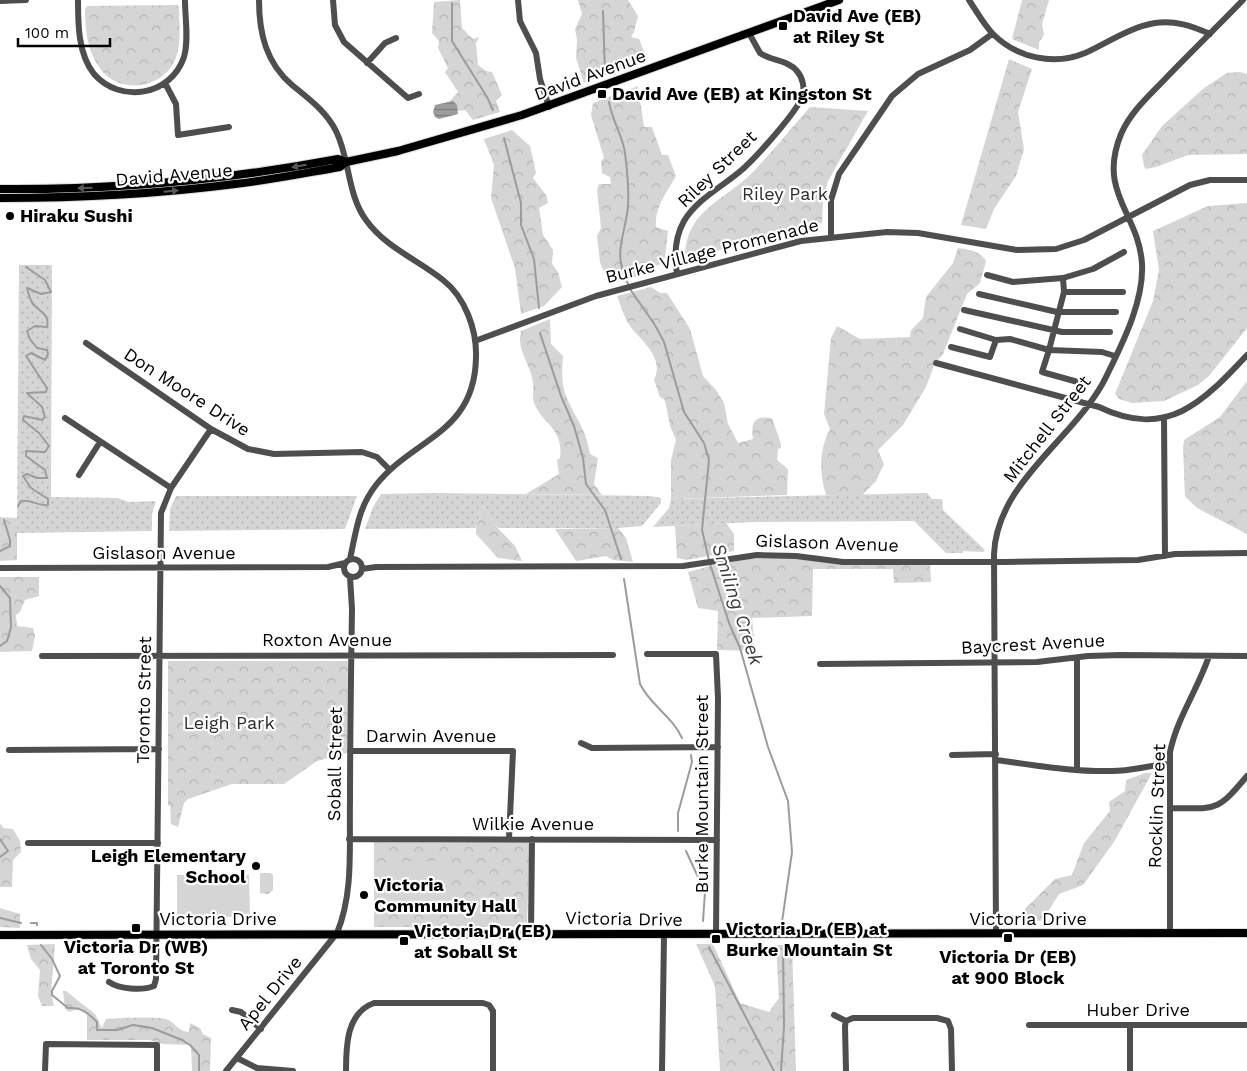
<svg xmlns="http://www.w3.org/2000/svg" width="1247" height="1071" font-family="'Work Sans',sans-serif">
	<defs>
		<pattern id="grass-dots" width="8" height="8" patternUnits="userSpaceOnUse" patternTransform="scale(1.25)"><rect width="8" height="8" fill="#d5d5d5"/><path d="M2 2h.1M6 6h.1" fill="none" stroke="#b5b5b5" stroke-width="1.8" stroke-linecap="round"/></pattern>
		<pattern id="forest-crowns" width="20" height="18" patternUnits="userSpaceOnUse" patternTransform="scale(1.25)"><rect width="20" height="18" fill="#d5d5d5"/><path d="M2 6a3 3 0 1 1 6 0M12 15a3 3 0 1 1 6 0" fill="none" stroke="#b5b5b5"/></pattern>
		<pattern id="water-rules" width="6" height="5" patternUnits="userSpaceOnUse" patternTransform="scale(1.25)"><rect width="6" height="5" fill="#9c9c9c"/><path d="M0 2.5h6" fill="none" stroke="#7d7d7d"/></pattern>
	</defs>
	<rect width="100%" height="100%" fill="#fff"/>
	<path fill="url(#grass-dots)" d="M19 265H52L51 497 117 498 129 502 156 501 152 514V531L17 533Z
		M434 493 650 496 661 498V503L642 526 618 528H499L494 524 484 505 476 528 365 529 373 507 381 494Z
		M927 493 932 499H942L943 510 985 550 983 552 963 551 962 553H946L914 521 753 522 653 527 669 508 671 499Z
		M176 496H357L345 529 169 531 170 509Z"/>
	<path fill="url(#forest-crowns)" d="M460 0 462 28 473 39 479 37 476 43 478 65 486 71 492 72 502 95 496 101 500 112 473 120 465 110 458 111 449 102 458 92 445 72 448 68 438 48 439 41 432 33 434 2Z
		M578 0H628L638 16 634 32 631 37 639 39 647 59 584 83 576 58 577 40 575 29 582 14Z
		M1022 0H1049L1042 24 1044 35 1039 42V50L1012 39Z
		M177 5 179 7C179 24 182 44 175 60 162 90 117 95 99 67 87 50 85 29 85 9L87 6Z
		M1009 59 1032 69 1018 112 1024 149 1016 176 994 209 986 229 961 225Z
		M1240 72 1247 74V154L1188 155 1156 167 1146 169 1144 166 1142 155 1162 126 1204 88 1227 73Z
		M638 86 644 127H652L662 155H668L676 176C667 192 654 208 656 227L668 231 665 257 661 264 645 269 646 274 609 284 600 262 597 236 601 228 597 190 599 184H611L610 177 602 173 601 161 604 158 591 115 593 103Z
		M810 107 868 111 828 181 823 201 822 223 685 259C684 211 724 201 752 173 772 152 791 129 810 107Z
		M512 130 530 146 536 173 533 178 546 195 548 203 539 208 543 235 553 250 552 264 558 272 562 287 544 306 521 314 515 268 491 198 494 165 484 139Z
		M1247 203V328L1209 376 1198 385 1164 401 1132 403 1119 399 1115 394 1153 301 1159 270 1153 231 1208 206Z
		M958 248C970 250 979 250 986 261L980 283 967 294 943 354 935 363 926 387 903 425 878 450 884 464 876 481 862 495H826C819 472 819 450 830 429L824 414 831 338 837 326 860 339 910 337 911 330 923 318 926 297 953 263Z
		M651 287 660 293H667L690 329 703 376 716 390 724 403 728 424 738 443 753 439C751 423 753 415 772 418L781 444V448L778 449 777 460 788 469 787 495 671 499V460L676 440 670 426 665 400 660 397 654 380C665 357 641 341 630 326 624 317 621 306 617 296Z
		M550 319 551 344 563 356C562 370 561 383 566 396 575 418 586 428 590 454L598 458 594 484 602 495 526 494 559 474 557 460 560 458C564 428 542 424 534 403 532 396 534 390 533 383 531 364 516 351 521 331Z
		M1247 381V534L1197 508 1185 496 1183 448 1184 440 1220 417Z
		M484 505 494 524 515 546 522 561 498 558 476 534V528Z
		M0 517 17 518V560L0 561Z
		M726 523 734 534V551L687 560 677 558 675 526Z
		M618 528 626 538 633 562 613 560 606 556 576 561 555 529Z
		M787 558 930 564 931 582 894 583 893 569H813L812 616 752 618 755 651 717 650 718 611 698 608 688 572 737 559Z
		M0 577H39V596L25 600 20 612 16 615 17 626 33 628 35 636 32 651 0 652Z
		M168 661H348L347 753 317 761 284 784H232L188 799 184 803 178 827 171 824 170 805 168 806Z
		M1145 773H1152L1114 842 1083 885 1059 894 1042 921 1014 920 1055 879 1072 875 1084 843 1110 811 1109 802 1125 791 1126 780Z
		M0 823 3 828 13 829 20 841 21 852 13 860 12 887H0Z
		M374 839H530L527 923 522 927H374Z
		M260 873H270L273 875V890L268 894 260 893Z
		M0 908 20 914V928L0 927Z
		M55 944 51 993 54 1006H42L38 996 40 970 31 959 27 945Z
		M696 944H713L740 1003 769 1012 779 998 776 945H792L796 1071H720L715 986Z
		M63 991H66L95 1014 102 1028 106 1019C119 1018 154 1016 166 1019 175 1022 179 1032 189 1032L190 1023 200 1028 203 1034 211 1038 210 1071H192L191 1045 163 1044 149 1040H87V1015L78 1009 69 1012 65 1009Z"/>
	<path fill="#d5d5d5" d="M452 861V910L374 911V866L378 862Z
		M177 875H249L250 917H177Z
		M481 887 492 897 476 916 465 905Z"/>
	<path fill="url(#water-rules)" d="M453 101 457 105 458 114 439 119 435 117 433 112 435 105Z"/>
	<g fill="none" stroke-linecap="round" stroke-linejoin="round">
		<path stroke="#9c9c9c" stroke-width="2" d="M452 3V41L487 97 493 110
			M603 11 605 74
			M609 102C612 121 623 136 625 153 627 169 630 199 627 214 622 244 614 255 628 284
			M504 138 521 203V225L534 259 539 308
			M630 289 655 325 664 342 684 412 704 443 709 460 702 530 709 560
			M540 333 561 396 574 426 583 458 586 484 605 510 621 559
			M18 506 21 501C32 499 39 507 48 505V499L31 488 23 476 27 474 37 478H47L45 470 26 456V451L45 452 49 446 39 433 23 420 24 416 42 420 45 417 42 407 27 393 46 392 47 388 26 356 31 353 45 360 48 354 47 350 37 348 30 339 27 331 35 326 47 327C50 314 40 312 33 304 30 300 28 292 27 288L41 294 51 292 45 280 26 267
			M0 551 10 546V540L4 520
			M710 564 729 623 740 648 768 747 788 801 792 852 782 922
			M624 579 640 684C650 705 673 717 682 738
			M0 586 10 598 11 627 7 641 0 646
			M678 831V813L692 762 691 755
			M0 839 8 851 0 857
			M686 851 705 892 703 921
			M0 918 21 923
			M31 923H37V925
			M41 945 52 959 60 976 52 991V995L68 1008C82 1007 88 1013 97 1022V1030H117L133 1025 152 1028 182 1040 190 1045 199 1055V1071
			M709 947 774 1071
			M781 1071 784 1027 783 946"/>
		<defs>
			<path id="major" d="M0 189C114 190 226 180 338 159L346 162
				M0 198C79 198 157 194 235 184 270 180 305 173 340 167L346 162 398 151 522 115 839 0
				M0 935 1247 933"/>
		</defs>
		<use href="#major" stroke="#dbdbdb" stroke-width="10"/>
		<path stroke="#4e4e4e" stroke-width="6" d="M78 0C78 24 78 54 94 74 120 104 171 96 184 57 189 40 185 18 185 0
			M259 0C259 33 266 63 292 85 309 99 326 111 336 131 350 159 347 194 366 220 386 248 417 259 443 280 465 297 477 330 476 357 475 434 413 438 376 485 358 508 356 532 350 559
			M333 0 335 25 344 42 408 98 419 94
			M518 0 520 21 536 53 540 79 549 107
			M969 0C977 12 984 25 993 34 1017 58 1054 66 1085 53 1107 43 1130 27 1155 23 1175 20 1192 26 1210 34
			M0 1 26 0
			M367 63 385 43 396 38
			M165 83 176 104 178 135 229 127
			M831 237V200L839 174 892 96 918 74 970 50 992 34
			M677 274C674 256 675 237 684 221 698 198 724 186 744 168 757 156 796 113 802 97 805 88 803 78 797 71 788 60 771 61 760 53L749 33
			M987 275 1013 282 1063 278
			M1064 292H1123
			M979 294 1057 312H1116
			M964 310 1062 332H1110
			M960 329 996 340
			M475 341 596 296 801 241 887 232 918 233 1017 250 1056 249 1084 240 1190 185 1210 180H1247
			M86 343 211 429 248 449 274 454 362 452 377 457 390 470
			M951 347 990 357 996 340 1010 339 1049 350 1042 372 1085 384
			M1115 356 1102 352 1049 350 1064 292 1063 278 1093 269 1124 252
			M936 363 1099 407C1167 440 1203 402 1247 355
			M1164 417 1165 556
			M65 418 171 488
			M79 475 100 442
			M344 568a9 9 0 1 1 18 0a9 9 0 1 1-18 0Z
			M0 568 328 567 345 563
			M362 569 376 567 683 566 757 555 796 556 843 562H1004L1138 560 1175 554 1247 553
			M647 654H716L718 698 716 935
			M42 656 613 655
			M1077 658V770
			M820 664 1037 662 1088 656 1121 655 1247 656
			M581 743 592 748 718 747
			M9 750 159 749
			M350 751H513L509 839
			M952 755 996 754
			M996 760C1034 765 1073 772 1112 771 1132 771 1150 765 1170 764
			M1170 808C1217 808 1216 813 1247 776
			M349 839 717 840
			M28 843H158
			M531 933 532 839
			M1170 933V752C1177 718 1198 689 1209 656
			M996 934 994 554C997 480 1078 437 1107 375 1123 342 1144 301 1142 264 1139 213 1097 193 1121 134 1131 111 1150 95 1166 78 1192 51 1218 26 1243 0
			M109 982C119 989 142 991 154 986L156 979 161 513 171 488 211 429
			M232 1010 241 1012 261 1029
			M834 1015 846 1021
			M1029 1025H1247
			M1130 1026V1071
			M237 1058 257 1068 293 1071
			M45 1071 46 1044 157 1045V1071
			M226 1071 337 933C354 892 349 845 350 801 350 737 351 673 352 609L350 577
			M346 1071C346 1047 346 1013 374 1003H483L489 1005 493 1011V1071
			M662 1071 664 935
			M846 1071 845 1026 846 1021 853 1018H937L948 1021 951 1029 952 1071"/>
		<use href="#major" stroke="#000" stroke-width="8"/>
	</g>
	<defs><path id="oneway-solid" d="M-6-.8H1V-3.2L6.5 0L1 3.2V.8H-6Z" transform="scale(1.25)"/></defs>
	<g fill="#595959">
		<use href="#oneway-solid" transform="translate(299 166) rotate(170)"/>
		<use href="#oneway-solid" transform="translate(85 188) rotate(178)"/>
		<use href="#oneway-solid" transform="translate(171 191) rotate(-5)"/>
	</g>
	<g fill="#000" stroke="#fff" stroke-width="2">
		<rect x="778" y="21" width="10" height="10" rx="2.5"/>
		<rect x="597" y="89" width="10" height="10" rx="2.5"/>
		<circle cx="10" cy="216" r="5"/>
		<circle cx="256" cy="866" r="5"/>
		<circle cx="364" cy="895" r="5"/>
		<rect x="131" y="923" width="10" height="10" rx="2.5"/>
		<rect x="1003" y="933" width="10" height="10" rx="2.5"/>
		<rect x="711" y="934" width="10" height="10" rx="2.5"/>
		<rect x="399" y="936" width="10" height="10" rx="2.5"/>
	</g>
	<g text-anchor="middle" stroke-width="4.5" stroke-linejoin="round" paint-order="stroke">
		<g font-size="18" font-weight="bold" fill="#000" stroke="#fff" text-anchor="start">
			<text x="793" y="22">David Ave (EB)<tspan x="793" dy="21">at Riley St</tspan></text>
			<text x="612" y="100">David Ave (EB) at Kingston St</text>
			<text x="20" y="222">Hiraku Sushi</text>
			<text x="246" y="862" text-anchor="end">Leigh Elementary<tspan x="246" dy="21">School</tspan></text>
			<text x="374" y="891">Victoria<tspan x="374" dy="21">Community Hall</tspan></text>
			<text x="726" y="935">Victoria Dr (EB) at<tspan x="726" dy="21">Burke Mountain St</tspan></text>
			<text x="414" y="937">Victoria Dr (EB)<tspan x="414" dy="21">at Soball St</tspan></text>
			<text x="136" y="953" text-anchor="middle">Victoria Dr (WB)<tspan x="136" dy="21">at Toronto St</tspan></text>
			<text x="1008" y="963" text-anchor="middle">Victoria Dr (EB)<tspan x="1008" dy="21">at 900 Block</tspan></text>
		</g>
		<g font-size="18" fill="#000" stroke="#fff">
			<text transform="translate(590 75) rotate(-20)" y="6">David Avenue</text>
			<text transform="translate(717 169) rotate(-44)" y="6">Riley Street</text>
			<text transform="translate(174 175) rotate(-5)" y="6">David Avenue</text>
			<text transform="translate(712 251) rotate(-14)" y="6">Burke Village Promenade</text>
			<text transform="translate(187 392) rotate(33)" y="6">Don Moore Drive</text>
			<text transform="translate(1047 429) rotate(-52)" y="6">Mitchell Street</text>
			<text transform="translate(827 543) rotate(2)" y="6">Gislason Avenue</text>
			<text x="164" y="559">Gislason Avenue</text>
			<text x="327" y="646">Roxton Avenue</text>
			<text transform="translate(1033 644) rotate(-3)" y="6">Baycrest Avenue</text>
			<text transform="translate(144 700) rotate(-89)" y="6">Toronto Street</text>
			<text x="431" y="742">Darwin Avenue</text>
			<text transform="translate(335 764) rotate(-89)" y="6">Soball Street</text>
			<text transform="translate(702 794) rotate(-90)" y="6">Burke Mountain Street</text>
			<text transform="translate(1157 806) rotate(-88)" y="6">Rocklin Street</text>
			<text x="533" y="830">Wilkie Avenue</text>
			<text x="218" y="925">Victoria Drive</text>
			<text transform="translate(624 919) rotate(1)" y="6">Victoria Drive</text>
			<text x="1028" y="925">Victoria Drive</text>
			<text transform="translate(270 993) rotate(-51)" y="6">Apel Drive</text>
			<text x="1138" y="1016">Huber Drive</text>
		</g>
		<g font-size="18" fill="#2c2c2c" stroke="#fff">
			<text x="785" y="200">Riley Park</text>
			<text x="229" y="729">Leigh Park</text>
		</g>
		<g font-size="19" font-style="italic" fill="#3d3d3d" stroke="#fff">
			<text transform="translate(738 604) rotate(72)" y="7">Smiling Creek</text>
		</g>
	</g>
	<path d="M18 38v8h92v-8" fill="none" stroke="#000000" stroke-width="2.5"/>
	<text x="25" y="38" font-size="15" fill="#000000" stroke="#ffffff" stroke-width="4" paint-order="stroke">100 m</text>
</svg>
